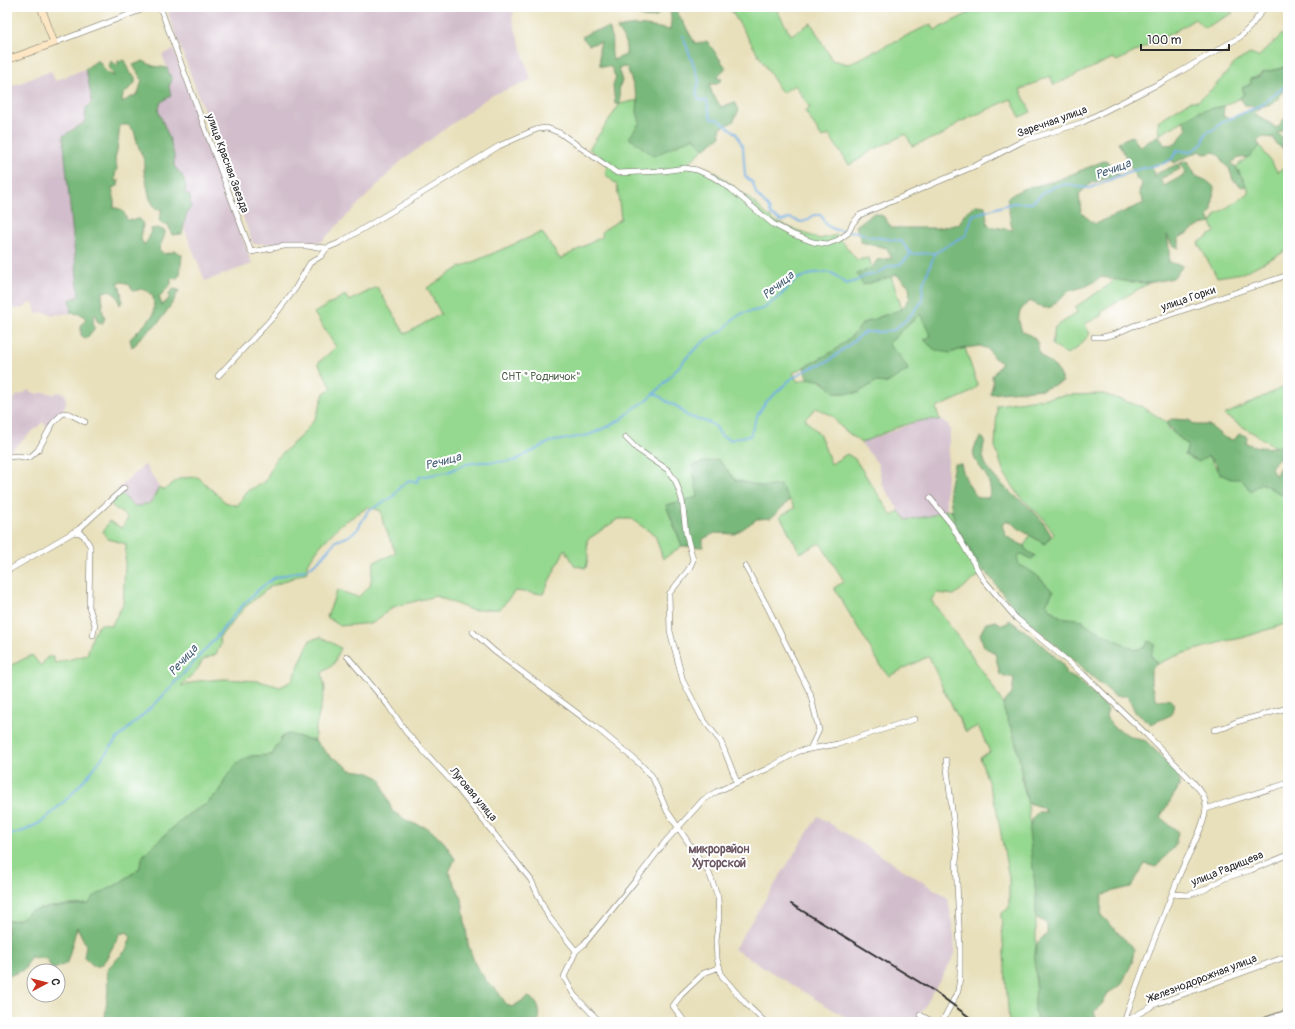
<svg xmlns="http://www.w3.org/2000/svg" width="1295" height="1029" font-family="Pangolin,sans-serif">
	<rect width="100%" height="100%" fill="#fff"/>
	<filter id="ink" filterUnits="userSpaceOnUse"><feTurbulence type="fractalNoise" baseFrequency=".025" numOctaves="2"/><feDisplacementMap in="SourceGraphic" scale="8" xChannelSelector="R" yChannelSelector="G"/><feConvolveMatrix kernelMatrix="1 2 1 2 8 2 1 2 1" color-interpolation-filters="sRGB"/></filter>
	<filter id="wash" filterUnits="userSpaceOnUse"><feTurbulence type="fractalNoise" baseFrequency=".012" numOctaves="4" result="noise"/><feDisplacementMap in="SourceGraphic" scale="16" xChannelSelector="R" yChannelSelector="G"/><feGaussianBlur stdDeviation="0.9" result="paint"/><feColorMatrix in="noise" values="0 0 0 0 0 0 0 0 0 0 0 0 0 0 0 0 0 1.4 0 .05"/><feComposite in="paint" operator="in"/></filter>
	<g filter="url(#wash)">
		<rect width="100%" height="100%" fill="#e8e0bb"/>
		<path fill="#d1bdcb" d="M183 7H515L512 18 531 80 490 96 400 162 321 242 253 244 168 13Z
			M174 50 252 264 205 281 184 228 185 224 186 186 182 175 174 166V155L170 140 158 110 172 80 162 54Z
			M85 69 88 79 92 103 86 108 85 122 63 136 79 296 70 300 71 313 53 315 43 312 36 314 34 304 30 302 24 308 14 309 7 308V301L9 298 7 294V88L51 71 55 81Z
			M28 390 37 394 44 392 53 394 59 392 65 394 66 403 63 410 52 420 47 427 43 422 7 454V393L14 400 17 395 23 394Z
			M929 419 941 420 948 424 950 430 946 492V510L930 516 905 520 882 484 878 464 861 443 916 422Z
			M145 465 159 487 152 501 147 505 141 506H133L117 490 135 473 143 466Z
			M818 816 948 898 954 936 955 954 916 1022H853L734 949Z"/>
		<path fill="#95d88f" stroke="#60825d" d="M729 7H775L791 35 811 23 832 60 848 64 931 24 935 30 981 7H1227L1233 13 1204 28 1195 19 1174 32 1117 61 1113 58 1054 85 1050 76 1020 90 1031 112 1020 117 1011 99 958 123 944 134 912 146 906 134 871 151 860 159 849 165 829 135 822 138 805 111 810 108 795 85 782 93Z
			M1288 29V62C1281 71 1274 69 1265 72 1259 74 1259 77 1250 79L1251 84 1240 98 1224 106 1200 111 1159 135 1158 121 1190 101H1198L1214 87 1236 62 1250 54 1258 57Z
			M638 100 637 112 640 122 694 137 704 149 688 163 715 172 751 200 774 221 819 239 837 235 857 260 869 258 872 268 863 285 891 276 902 309 863 323 856 332 834 351 793 373 798 382C816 374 822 380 835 393H858L875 382 888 383 901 357 888 344 920 314 931 336 924 340 950 353 965 348 978 386 966 395 936 408 940 420C913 417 886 433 861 443L841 427 831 415 816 408 805 419 820 435 831 464 847 454 855 459 892 516 899 511 906 520 930 516 946 510 952 512 958 531 972 554 985 571 954 595 937 593 931 600 989 680 1003 704 1004 710 1014 736 1019 758 1023 786 1028 803 1036 896V982L1035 1010 1036 1019 1035 1022H1009L1001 914 1009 908V878L996 807 980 757 990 752 978 726 966 732 944 691 929 656 889 676 884 671 834 588 844 581 820 543 800 553 780 516 795 508 790 500 765 487 735 480 698 497 666 505 682 546 663 559 655 535 631 519H618L587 540 588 558 586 568 575 566 565 549 543 594 515 591 500 609 471 610 436 596 393 607 373 623 340 626 327 617 337 590 358 597 370 586 374 562 396 553 383 523 381 511 368 507 340 525 321 545 307 564V572L270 587 245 607 219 638 221 644 216 654 203 660 197 670 181 686 198 681 223 679 259 681 280 687 292 681 310 640 321 637 341 648 333 665 322 673 325 689 315 731V741L288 734 282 737 272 755 251 756 225 779 220 791 205 805 187 815 143 856 139 869 89 904 67 905 30 911 19 920 7 921V679L10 678 7 667 32 655 41 666 47 657H53L55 663 87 655 93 635 98 626 102 624 111 626 123 605 126 544 108 539 103 532 109 521 122 528 128 518 111 505 114 499 122 494 133 506H141L146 503 147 505 152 501 159 487 164 490 180 478 198 477 225 502 237 506 247 491 266 481 274 461 303 434 316 417 324 393 332 388 318 363 336 347 314 313 345 295 349 301 377 287 405 334 441 314 427 288 459 268 542 232 560 259 603 236 601 232 621 219 617 185 605 174 608 163 589 149 620 104Z
			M1260 146 1278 172 1288 166V250L1243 273 1217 277 1198 243 1215 232 1211 223 1217 214 1249 193 1247 186 1236 167Z
			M1115 279 1129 282 1149 283 1101 311 1102 315 1085 324 1090 334 1075 350 1066 354 1052 345 1055 327 1077 313 1075 307 1109 285Z
			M1288 385V444L1277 448 1224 415Z
			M1103 394 1143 407 1166 422 1169 429 1188 445 1185 455 1207 456C1221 470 1218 480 1241 478L1251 491 1261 483 1288 498V623L1242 638 1226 641 1181 654 1157 664 1151 655 1148 641 1146 647 1135 650 1085 625 1083 620C1076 618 1068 619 1061 617 1055 614 1051 609 1046 604L1053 592C1042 580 1034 571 1019 565L1017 557 1020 554 1032 559 1035 556 1026 550 1024 546 1030 535 1044 544 1054 534 1042 517 1021 498 1004 473 995 447 997 405 1066 395Z"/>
		<path fill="#78b87a" stroke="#527252" d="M628 7H663L656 17C645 19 636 16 628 7Z
			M667 7H678L677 12 695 43H701L707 41 726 68 717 78 722 79 717 84H709L712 93 721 107 735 102 739 110 733 122 720 128 721 136 704 149 694 137 654 156 629 138 640 122 637 112 638 100 627 67 618 68 622 81 619 87 620 104H615L613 85 616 78 611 67 600 66 599 49 601 42 589 45 582 37 590 32 609 28C614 38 610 49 613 60L626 55C627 44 624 38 617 29 632 22 654 27 670 30 671 22 673 13 667 7Z
			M98 60 106 72 114 76 109 66 111 61 118 66V61L124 60 129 72 135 77V83L123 95 122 102 138 94 142 80 133 65 143 61 153 66 167 68 172 80 169 86 171 96 161 102 158 110 170 140 174 155V166L182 175 186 186 185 194 190 196 191 207C184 216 185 223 182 234L172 235 168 224 163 225 159 220 162 210 156 209 150 199 144 171V160L139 148 134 131 128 125H120L117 151 115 158 117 168 115 175V182L119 180 118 186 112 188 114 196V208C122 208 124 212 127 220L140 219 143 225 141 239 144 245 149 238 151 229 158 228 165 231C165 238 161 242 159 249L164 254 176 251 182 255 180 275 176 279 171 278V284L159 297 162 305 169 299V294L173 289 179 290 173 302 159 322 139 339 136 344 132 347 130 339 153 316 154 308 153 296 147 291 141 289 134 291C129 284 127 282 118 282L121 291 122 301 120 305 117 296 109 290 102 293 103 304 102 309 105 318 102 324 97 321 96 313 93 318 94 329 86 339 81 335V326L86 319 81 314 71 313 70 300 79 296 63 136 85 122 86 108 92 102 88 79 85 69Z
			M1288 62V88L1283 91 1278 99 1269 106C1263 104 1258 109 1254 113L1277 128 1284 119 1288 118V130L1285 129 1277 133 1288 141V157L1286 155 1283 148 1276 144 1274 138 1263 137 1257 141 1260 146 1249 157 1239 158 1231 163 1236 167 1247 186 1242 187 1233 180 1229 168 1223 163 1221 157 1215 152 1205 154 1199 151 1174 163 1172 160 1165 163 1150 166 1155 173V178L1158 173 1178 164 1180 169 1160 179 1164 186 1186 174 1180 163 1187 161 1196 176 1207 181 1214 187 1212 210 1208 216 1211 223 1201 225 1179 238V248L1172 245 1167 235 1169 248V262L1183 266 1173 278 1149 283 1129 282 1102 277 1087 286 1069 291 1051 307 1044 308 1030 301C1018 311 1016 316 1022 331 1035 338 1038 338 1039 354L1056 368 1063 382 1043 389 990 394 993 384 992 376 1002 363 994 358 988 349 980 346 965 348 950 353 935 350 924 340 931 336 920 314 888 344 901 357 908 370 887 383 875 382 858 393H835L823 381 807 378 804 367 834 351 856 332 863 323 902 309 910 298 909 286 897 275 863 285 857 274 872 268 877 260 892 258 887 248 861 242 856 226 874 213 883 216 892 228H938L960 224 964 214 976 205 985 206 988 226 1012 230 1007 198 1022 189 1055 181 1106 160 1119 174 1091 183 1079 194 1081 213 1095 224 1144 203 1139 193 1142 184 1137 179 1118 142 1132 136 1140 147 1159 135 1164 145 1176 144 1187 128 1183 120 1200 111 1224 106 1223 116 1232 118 1255 107 1245 105 1240 98 1244 94 1242 87 1251 84 1250 79 1258 77 1264 72 1283 68Z
			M1172 419 1189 420 1195 425H1209L1225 438 1234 440 1239 434 1247 436 1246 443C1260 449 1274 449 1287 443L1288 450C1282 456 1275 460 1271 468L1275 476 1280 467 1288 474V498L1261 483 1251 491 1241 479H1231L1220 474 1216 464 1208 456 1199 462 1185 455 1188 445 1174 433 1166 422Z
			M981 437 985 440C984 445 982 450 983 455 985 476 1018 497 1032 510 1040 517 1046 527 1051 535L1045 544 1021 530 1008 520 1002 525 1006 536 1024 546 1026 550 1035 556 1032 559 1020 554 1017 557 1019 565C1034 571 1042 580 1053 592L1046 604C1051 609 1055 615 1061 617 1068 619 1076 618 1083 620L1084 624 1135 650 1146 647 1148 641 1155 644 1151 655 1157 664 1151 669V685L1157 700 1169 699 1174 704 1171 715 1151 724 1135 712 1128 696H1115L1018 613 972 554 958 531 952 512 949 489 954 464H961C964 477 969 487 978 498H988L991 492C990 488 989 483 988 479 980 463 964 457 981 437Z
			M718 459 735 480 765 487 780 485 790 500 771 518 757 519 735 534 715 533 703 539V547L682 546 666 505 698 497 692 465Z
			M1009 620 1032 636 1062 663 1066 674 1080 681 1108 709 1106 716 1112 726 1134 738 1146 741 1179 775V787L1160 817 1178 832 1175 846 1156 867 1145 864 1131 887 1110 892 1102 896 1101 915 1134 949 1132 963 1121 985 1108 993 1102 1004 1094 1012 1098 1022H1038C1032 1010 1036 995 1036 982 1037 971 1033 958 1036 948 1037 941 1042 938 1047 934V924L1036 917V896L1029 831 1032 818 1038 812H1047L1041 807 1028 803C1021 781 1021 758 1014 736 1011 725 1004 715 1003 704L1012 694 1014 678 1000 675 995 653 984 647 980 634 986 623 996 621 1002 625 1008 623Z
			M288 734 315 741 331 757 338 760 351 770 367 772 380 778 392 811 409 822 428 828 444 842 455 859 449 872 462 899 468 944 475 964 487 982 498 992 507 1005 512 1007 528 997C538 1000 542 1013 538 1022H108L105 1017 108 990 107 969 126 950 131 937 127 932 120 934 106 959 101 965 95 967 84 957 86 945 77 927 67 963 52 970 47 959 30 957 25 969 7 977V921L19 920 30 911 50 907 89 904 93 897 118 884 139 869 143 856 147 851 187 815 205 805 220 791 225 779 238 762 251 756 272 755 282 737Z"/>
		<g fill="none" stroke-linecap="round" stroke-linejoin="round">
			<path stroke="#72afe4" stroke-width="2" d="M683 36 688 50 698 77 699 82 696 92 699 100 707 101 711 119 719 120 736 133 743 147 745 176 753 183 756 194 769 208 771 215 782 221 791 218C803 224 804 223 814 215H821L826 225 836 230 857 232 867 236 901 241 911 254
				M655 393 666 401 678 407 687 416 710 423 716 427 721 436 731 440 741 437 750 436 757 416 765 403 791 379 806 370 829 361 865 332H881L894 330 908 318 922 302 923 284 935 253
				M7 836 26 830 43 821 70 796 91 772 116 740 159 700 214 640 239 609 258 590 274 578 308 569 319 560 336 541 347 537 357 530 368 511 393 497 399 488 409 480 417 482 419 477 448 472 466 464 481 462H497L514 461 550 442 589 435 611 425 622 419 633 409 646 401 660 388 690 354 703 342 717 333 724 330 732 320 743 313 763 309 780 296 797 279 815 273 827 272 834 274 846 284 856 281 865 276 879 273 889 266 901 264 911 254 935 253 952 243 966 235 973 215 1013 203H1032L1044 192 1056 186 1069 184 1078 187 1090 188 1131 171 1165 163 1172 159 1177 150 1190 152 1198 147 1203 143 1204 137 1207 132 1215 129 1222 122 1262 105 1285 86 1288 77"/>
		</g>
	</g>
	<g filter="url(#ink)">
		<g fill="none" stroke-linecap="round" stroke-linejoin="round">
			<defs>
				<path id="minor" d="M160 7 251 252 284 246H306L327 248 339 243 401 206 499 146 530 132 538 129 547 128 560 133 617 173 664 171 685 168 697 170 713 177 731 189 773 224 792 234 813 242 827 244 838 240 848 233 853 223 860 215 977 165 1023 141 1081 123 1166 80 1240 37 1250 27 1265 7
					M54 43 149 7
					M1094 337H1103L1115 334 1133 326 1157 319 1288 275
					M218 376 275 315 295 289 310 263 321 256 327 248
					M625 437 637 449 668 470 676 482 682 500 686 533 693 560 689 569 669 594 670 631 683 681 702 718 721 742 737 782
					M7 457 18 456 29 458 38 450 53 423 63 413 70 414 85 422
					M930 498 951 524 983 579 1016 618 1083 674 1147 735 1192 781C1199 789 1206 796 1206 807 1204 830 1187 855 1179 876 1160 924 1141 973 1124 1022
					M73 532 80 533 84 536 90 546 89 607 95 625 93 635
					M745 566 767 606 810 693 819 730 810 749
					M7 571 79 529 124 488
					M473 632 494 651 593 725 639 763 652 776 667 811 709 873 718 897 719 918 716 940 717 959 722 976 747 1005 765 1022
					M347 656 388 705 406 732 454 784 531 880 548 916 576 951
					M1214 730 1226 727 1236 722 1288 708
					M1206 809 1288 783
					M1172 894 1188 895 1204 890 1225 878 1251 870 1288 855
					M920 1015 933 1022
					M600 1022 574 995 564 977 576 951 584 944 636 880 665 842 703 800 716 792 767 769 799 751 838 744 915 719
					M685 1022 673 1006 681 995 704 973 720 967
					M942 1022 958 991 960 976V947L956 862 957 853 946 760
					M1124 1022 1156 1004 1288 956"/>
				<path id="tertiary" d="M1262 1022 1288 1013"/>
				<path id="secondary" d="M7 60 54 43 41 7"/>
			</defs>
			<use href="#minor" stroke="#6d6a5d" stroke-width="6"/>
			<use href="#tertiary" stroke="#6d6a5d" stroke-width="8"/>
			<use href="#secondary" stroke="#6d6a5d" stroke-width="8"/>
			<use href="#minor" stroke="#fff" stroke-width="5"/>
			<use href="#tertiary" stroke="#fff" stroke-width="6"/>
			<use href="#secondary" stroke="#fce6c4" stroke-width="7"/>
			<path stroke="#2b2b2b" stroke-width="2" d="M791 904 934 991 976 1022"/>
		</g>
	</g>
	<g text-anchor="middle" stroke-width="4" stroke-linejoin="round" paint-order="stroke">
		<g font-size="11" fill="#2b2b2b" stroke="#fff">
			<text transform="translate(1052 121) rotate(-20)" y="4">Заречная улица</text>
			<text transform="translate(228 163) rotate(70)" y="4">улица Красная Звезда</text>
			<text transform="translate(1188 298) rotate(-19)" y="4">улица Горки</text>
			<text transform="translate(474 794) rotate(50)" y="4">Луговая улица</text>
			<text transform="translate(1227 868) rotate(-22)" y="4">улица Радищева</text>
			<text transform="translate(1202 978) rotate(-21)" y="4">Железнодорожная улица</text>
		</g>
		<g font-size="11" fill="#4b5f49" stroke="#fff">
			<text x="541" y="380">СНТ " Родничок"</text>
		</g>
		<g font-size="12" font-style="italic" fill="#476075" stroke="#fff">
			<text transform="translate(1113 169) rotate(-21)" y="4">Речица</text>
			<text transform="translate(778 285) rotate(-39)" y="4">Речица</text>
			<text transform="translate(443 461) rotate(-15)" y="4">Речица</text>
			<text transform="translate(183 660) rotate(-48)" y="4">Речица</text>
		</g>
		<g font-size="12" font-weight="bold" fill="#6c5863" stroke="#fff">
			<text x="719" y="853">микрорайон<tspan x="719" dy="14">Хуторской</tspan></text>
		</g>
	</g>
	<rect width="1295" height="1029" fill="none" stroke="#fff" stroke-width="24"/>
	<g transform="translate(46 983) rotate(83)"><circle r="19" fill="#ffffff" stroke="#aaaaaa"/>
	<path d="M0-3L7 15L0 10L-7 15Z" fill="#c8321e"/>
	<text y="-6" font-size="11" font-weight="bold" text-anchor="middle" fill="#2b2b2b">С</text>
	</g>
	<path d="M1141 44v6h88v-6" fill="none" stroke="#2b2b2b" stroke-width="2"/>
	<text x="1147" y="44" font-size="12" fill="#2b2b2b" stroke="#ffffff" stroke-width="3" paint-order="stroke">100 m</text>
</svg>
